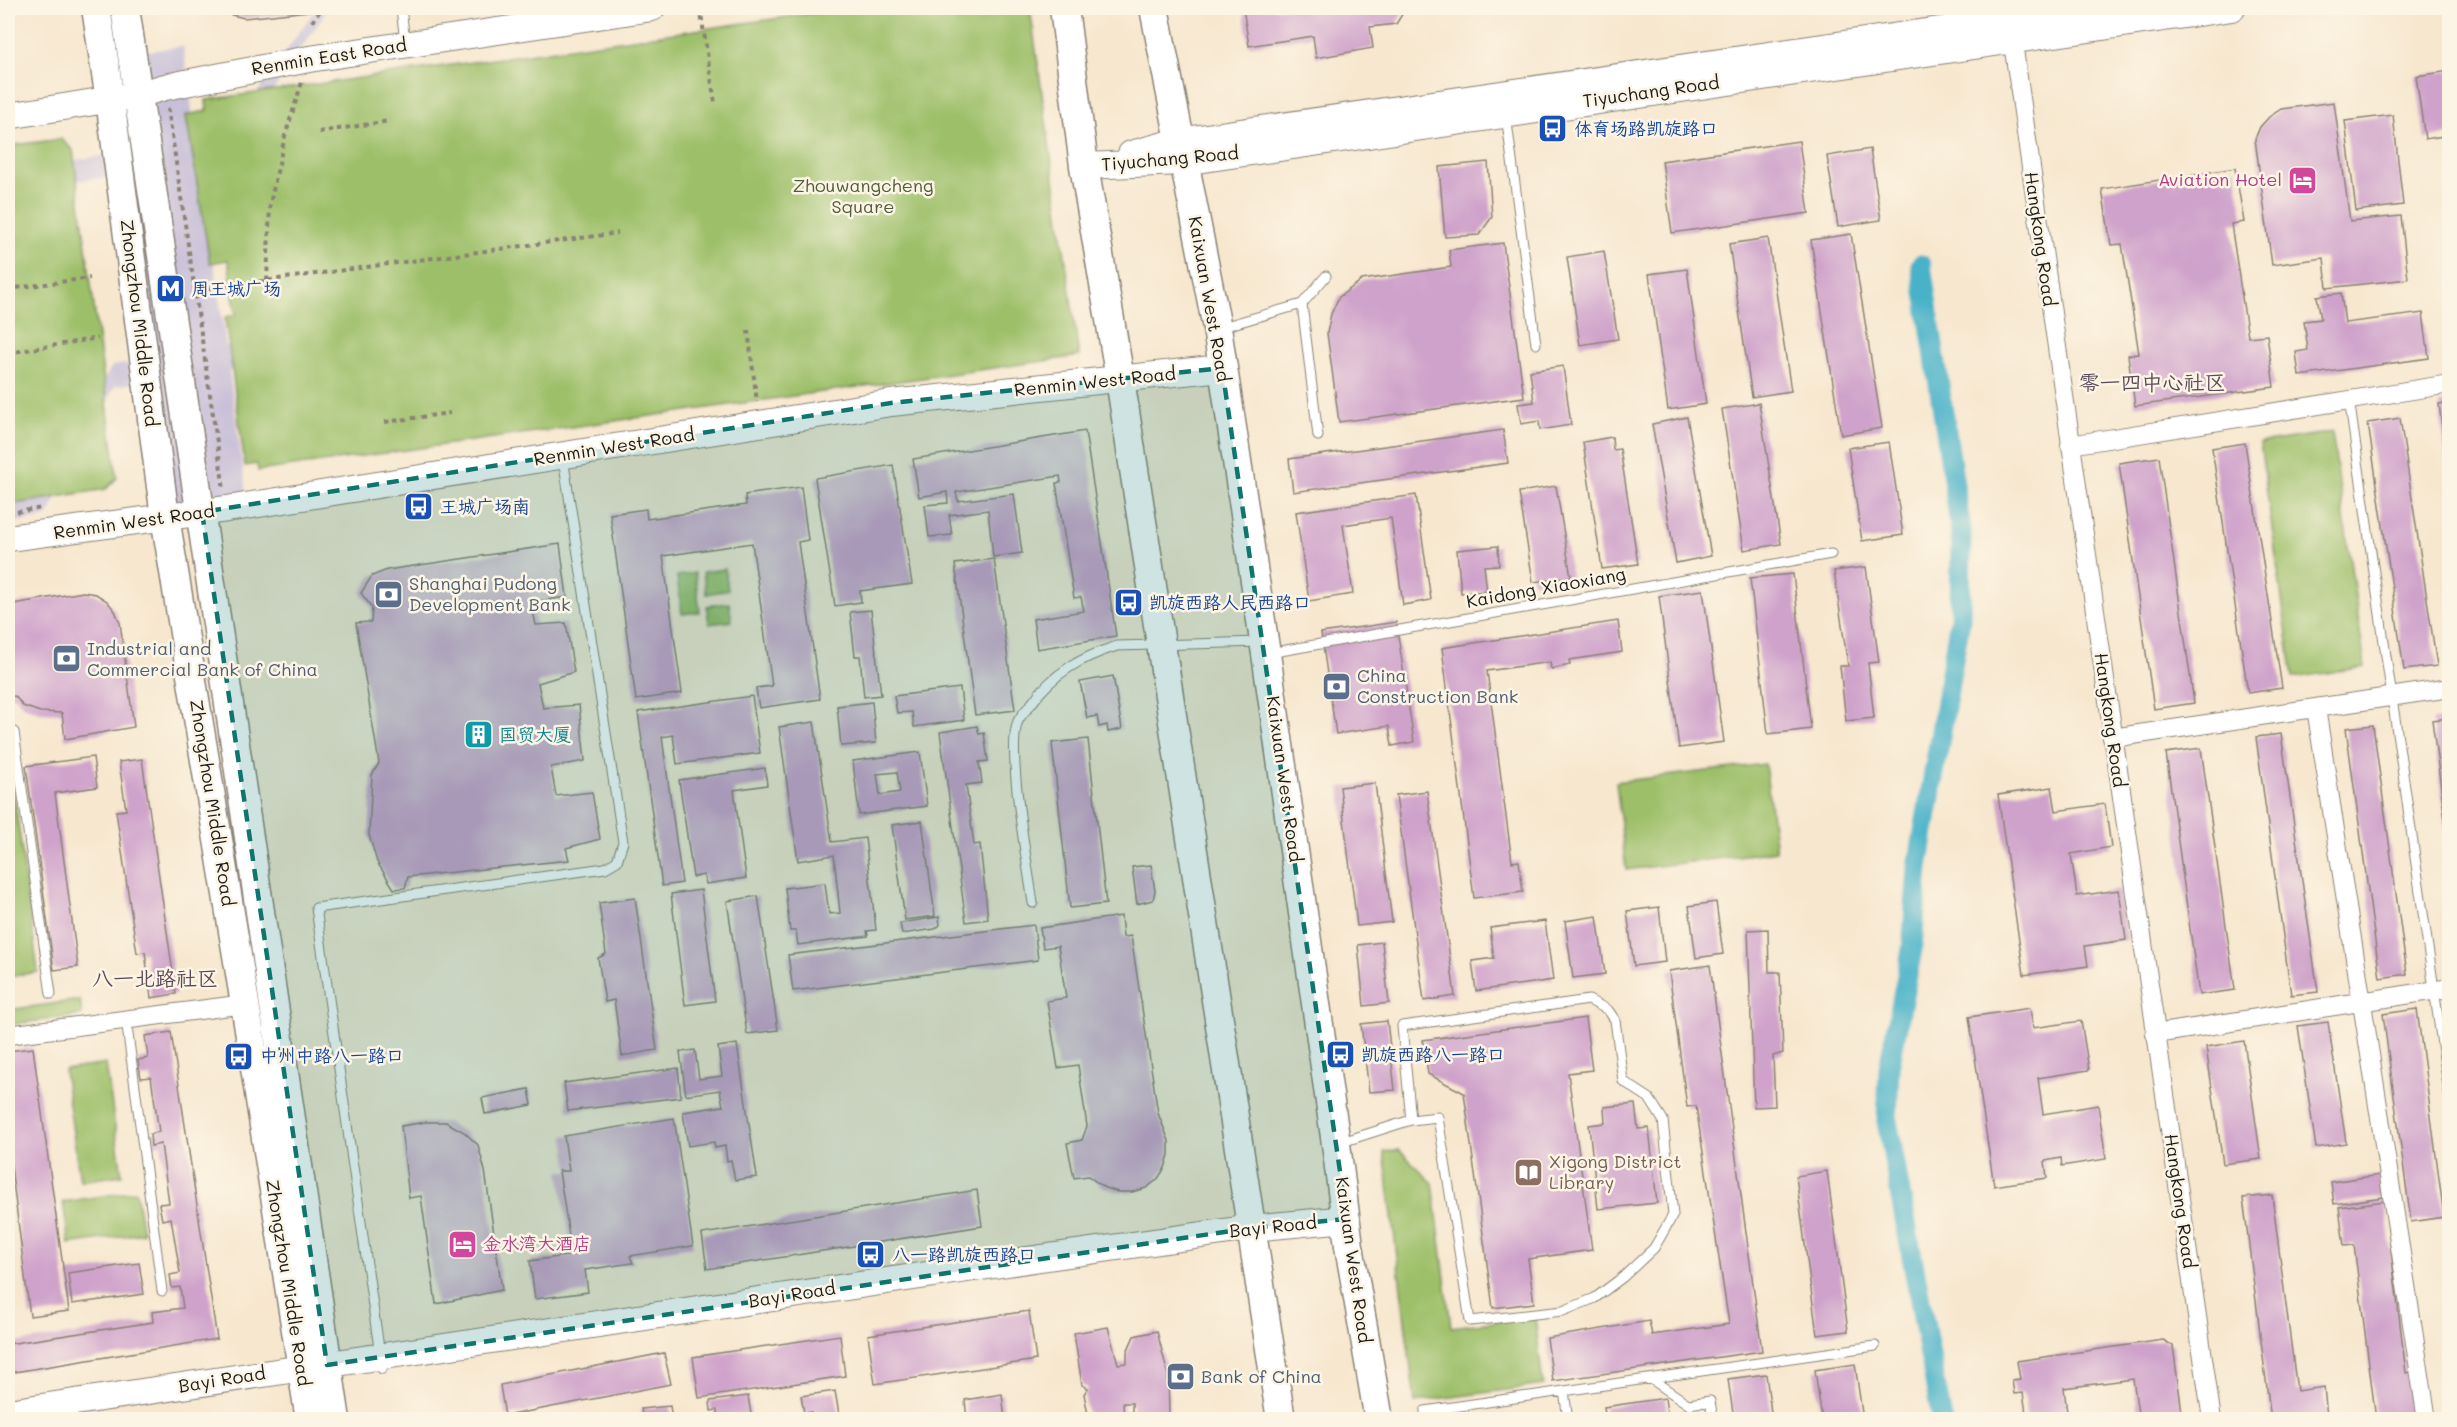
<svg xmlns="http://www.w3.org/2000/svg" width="2457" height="1427" font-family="Mali,'LXGW WenKai TC',sans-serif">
	<rect width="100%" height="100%" fill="#fcf5e5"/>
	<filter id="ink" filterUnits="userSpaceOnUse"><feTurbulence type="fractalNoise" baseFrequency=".0167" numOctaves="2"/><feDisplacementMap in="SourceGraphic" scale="12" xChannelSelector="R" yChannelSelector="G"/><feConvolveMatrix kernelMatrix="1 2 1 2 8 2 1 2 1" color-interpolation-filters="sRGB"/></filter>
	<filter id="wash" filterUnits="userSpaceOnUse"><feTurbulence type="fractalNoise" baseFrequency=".008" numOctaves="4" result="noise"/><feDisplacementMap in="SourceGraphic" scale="24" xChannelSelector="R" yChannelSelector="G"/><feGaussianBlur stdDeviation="1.35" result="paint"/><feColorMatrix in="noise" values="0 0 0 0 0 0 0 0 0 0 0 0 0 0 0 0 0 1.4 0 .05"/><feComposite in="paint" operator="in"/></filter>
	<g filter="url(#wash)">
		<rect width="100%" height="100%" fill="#f7e7cf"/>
		<path fill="#c8bfd8" d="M316 8 348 9 326 12 260 110 200 163 226 346 283 341 277 365 229 371 248 505 175 515 155 380 115 386 47 517 8 523V501L42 496 112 366 152 360 127 174 8 191V170L123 153 110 57 183 46 196 138 245 110Z"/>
		<path fill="#9dbf69" stroke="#5c6e42" stroke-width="1.5" d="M850 8H1030L1079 356 258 471 257 464 245 466 225 317 236 315 228 260 210 263 186 115 207 111 206 100Z
			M61 139 73 150 117 478 106 489 8 505V146Z
			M2332 432 2365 667 2293 678 2260 443Z
			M725 569 728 590 706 594 703 572Z
			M695 573 700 612 682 614 677 576Z
			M729 603 732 621 709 624 707 606Z
			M8 749 38 972 8 977Z
			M1765 764 1776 851 1626 870 1616 782Z
			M80 1000 82 1015 8 1025V1010Z
			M106 1064 122 1175 80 1181 64 1070Z
			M1399 1150 1433 1183 1451 1327 1535 1317 1543 1385 1415 1402 1384 1152Z
			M136 1191 143 1233 69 1244 63 1202Z"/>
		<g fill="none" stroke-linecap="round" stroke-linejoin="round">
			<path stroke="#4ab2c9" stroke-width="21" d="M1921 265 1961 531 1960 619 1918 867 1912 950 1889 1068 1887 1121 1942 1420"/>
		</g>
		<g id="blocks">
			<path fill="#cfa2cb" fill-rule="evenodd" d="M217 8H326V9L244 18 232 15Z
				M1243 8H1406L1396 24 1370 27 1373 48 1316 58 1313 36 1249 46Z
				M2450 71V135L2425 139 2416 76Z
				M2334 102 2350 221 2401 216 2408 279 2327 288 2324 258 2272 265 2255 139 2260 127 2269 117 2281 109Z
				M2393 115 2403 205 2356 211 2345 121Z
				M1799 141 1809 213 1672 233 1662 161Z
				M1870 149 1881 220 1838 227 1827 156Z
				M1488 162 1492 217 1479 235 1445 237 1439 167Z
				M2235 168 2244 222 2231 224 2248 337 2267 335 2274 387 2135 406 2128 355 2139 354 2122 244 2111 245 2102 189Z
				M1851 234 1882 428 1841 435 1811 240Z
				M1768 238 1791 391 1752 397 1729 244Z
				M1503 243 1524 397 1339 422 1327 333 1331 314 1339 297 1362 280 1451 267 1449 250Z
				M1604 251 1618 339 1580 345 1567 257Z
				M1687 269 1706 404 1668 410 1649 274Z
				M2341 293 2345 323 2423 313 2429 358 2299 376 2296 352 2308 350 2304 321 2321 319 2317 296Z
				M1563 366 1571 425 1540 430 1539 421 1521 424 1518 404 1534 402 1530 371Z
				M1759 403 1781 544 1744 550 1722 409Z
				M2450 403V474H2448L2439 404Z
				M1687 417 1711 556 1676 563 1652 424Z
				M2400 418 2437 666 2404 670 2368 423Z
				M1503 430 1508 463 1293 492 1289 459Z
				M1085 431 1116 636 1037 649 1033 619 1084 611 1081 597 1074 598 1056 483 1061 482 1060 476 956 492 958 501 1014 494 1022 553 993 557 988 510 949 515 952 535 929 537 925 505 948 503 947 492 919 497 913 459Z
				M1612 437 1613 450 1620 449 1638 564 1602 569 1583 442Z
				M1889 442 1903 535 1862 541 1848 448Z
				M2245 443 2282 688 2248 693 2212 448Z
				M2159 457 2194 703 2154 709 2119 463Z
				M893 465 912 584 860 591 861 602 835 606 815 478Z
				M1556 486 1571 577 1533 582 1519 492Z
				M801 487 808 540 798 542 820 699 759 708 756 688 772 686 752 543 663 556 682 693 636 700 610 514 646 509 647 519 746 505 745 495Z
				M1416 495 1431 600 1403 605 1391 518 1343 525 1353 594 1309 601 1296 512Z
				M560 544 567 597 531 602 536 625 566 623 574 672 538 683 543 708 579 705 585 761 551 767 556 796 592 792 600 839 566 848 569 860 408 877 405 888 394 889 377 862 369 835 372 775 379 763 356 623 371 622 372 608 361 593 372 576 387 570Z
				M1498 546 1499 565 1484 566 1487 591 1461 593 1457 550Z
				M994 559 1015 710 975 715 955 564Z
				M1866 567 1879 662 1868 663 1874 718 1846 721 1840 666H1848L1834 571Z
				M1793 574 1811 729 1768 734 1750 578Z
				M1703 590 1724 742 1679 748 1659 596Z
				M83 592 96 594 107 601 115 611 120 623 134 727 65 739 62 713 40 712 23 706 15 696 8 697V605Z
				M871 610 881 695 864 697 860 656H855L850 612Z
				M1618 621 1622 652 1569 660 1570 665 1551 669 1550 662 1487 671 1512 862 1519 861 1523 892 1474 898 1442 648Z
				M1396 622 1414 742 1392 746 1389 726 1336 734 1321 633Z
				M1113 676 1122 729 1108 732 1107 725 1099 727 1097 716 1087 718 1080 682Z
				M960 688 964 720 914 727 912 712 897 713 894 696Z
				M752 696 760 753 677 764 673 735 662 737 682 883 662 886 638 712Z
				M872 702 876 743 841 746 837 706Z
				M2450 718V842H2448L2432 720Z
				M814 722 832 842 865 838 876 930 867 931 868 936 798 945 796 931H790L785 888 825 883 829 914 840 913 834 855 798 861 779 727Z
				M2373 725 2407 974 2380 978 2346 728Z
				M977 726 979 734 984 733 988 761 979 762 982 783 966 785 974 845 980 844 988 919 966 922 940 732Z
				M2281 734 2318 992 2291 995 2256 737Z
				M1088 739 1106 904 1070 908 1052 743Z
				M2201 748 2235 990 2199 995 2166 753Z
				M920 752 927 806 859 815 853 761ZM897 772 900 792 880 795 877 774Z
				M93 757 97 787 55 793 78 967 54 970 26 766Z
				M142 759 176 994 151 998 145 952 137 953 116 811 126 810 119 762Z
				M765 768 767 785 734 790 746 878 706 884 704 875 693 877 679 780Z
				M1375 783 1392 922 1357 926 1340 787Z
				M2052 787 2056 811 2105 804 2111 847 2071 854 2077 896 2119 890 2126 940 2085 946 2088 966 2024 975 1998 795Z
				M1427 791 1455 996 1424 1001 1396 795Z
				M922 821 935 916 905 920 892 825Z
				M1151 865 1155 891 1153 900 1137 904 1132 867Z
				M701 890 715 1001 685 1005 671 894Z
				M758 896 778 1030 747 1034 727 901Z
				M635 898 657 1050 622 1056 614 1000 605 1002 598 958 606 954 599 903Z
				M1716 902 1723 954 1696 958 1689 906Z
				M1659 907 1665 962 1634 966 1627 911Z
				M1121 916 1123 937 1131 936 1158 1113 1169 1141V1155L1165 1168 1157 1180 1146 1188 1132 1192H1118L1105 1188 1088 1176 1074 1178 1067 1143 1082 1140 1087 1126 1078 1065 1058 1068 1047 1001 1066 998 1058 946 1043 948 1040 928Z
				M1597 916 1605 974 1573 978 1565 921Z
				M939 917 940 925 935 929 902 934 900 923Z
				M1545 921 1553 980 1476 991 1472 961 1494 958 1490 928Z
				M1034 925 1038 960 793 991 788 955Z
				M1768 929 1769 972H1780L1783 1053 1773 1056 1775 1106 1754 1107 1748 930Z
				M1382 942 1389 1003 1364 1006 1358 945Z
				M1710 965 1762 1351 1553 1381 1547 1338 1649 1321 1652 1335 1729 1324 1696 1106 1687 1107 1669 971Z
				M2030 1008 2033 1028 2081 1021 2089 1070 2038 1078 2043 1114 2098 1105 2106 1159 2062 1166 2061 1158 2045 1161 2047 1178 1994 1186 1969 1017Z
				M2417 1009 2444 1217 2411 1222 2383 1014Z
				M1585 1018 1592 1070 1568 1073 1592 1250 1528 1259 1534 1303 1493 1308 1464 1093 1428 1074 1423 1040Z
				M1387 1021 1395 1090 1369 1092 1361 1024Z
				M2328 1022 2346 1143 2316 1148 2298 1026Z
				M171 1032 217 1339 8 1373V1344L153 1322 152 1312 183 1308 180 1287 172 1288 170 1275 180 1273 171 1218 162 1220 159 1204 169 1203 161 1144 151 1146 150 1134 159 1132 151 1077 141 1078 138 1060 148 1058 145 1036Z
				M2244 1041 2261 1159 2223 1164 2206 1047Z
				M737 1044 757 1177 735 1180 731 1160 727 1161 725 1146 715 1148 714 1142 688 1146 683 1112 723 1106 720 1090 686 1095 680 1052 695 1050 699 1079 722 1076 718 1047Z
				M33 1048 69 1311 30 1316 8 1142V1051Z
				M678 1068 681 1097 568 1111 564 1083Z
				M529 1089 532 1105 485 1114 482 1098Z
				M1635 1104 1638 1129 1649 1128 1657 1203 1598 1209 1589 1125 1605 1123 1604 1107Z
				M674 1118 693 1246 630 1256 633 1263 585 1270 588 1292 535 1299 530 1261 572 1255 559 1171H569L564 1136Z
				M426 1122H446L464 1132 478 1145 485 1171 502 1290 436 1304 421 1196 409 1198 401 1126Z
				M1827 1171 1848 1331 1817 1335 1796 1176Z
				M2380 1175 2383 1197 2334 1204 2331 1182Z
				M977 1190 982 1226 707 1269 702 1234Z
				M2272 1195 2297 1391 2324 1387 2327 1417 2271 1420 2243 1198Z
				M2385 1201 2406 1373 2412 1372 2419 1420H2376L2354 1245 2344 1246 2339 1207Z
				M139 1263 144 1294 72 1304 68 1273Z
				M1029 1311 1036 1360 875 1384 868 1335Z
				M1108 1327 1118 1364 1127 1363V1352L1134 1336 1157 1331 1168 1375 1169 1414 1147 1420 1132 1413V1403H1123L1124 1420H1089L1084 1394 1088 1388 1082 1385 1074 1333Z
				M840 1335 845 1376 699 1398 693 1357Z
				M2163 1340 2173 1346 2183 1420H2139L2133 1379 2064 1388 2068 1420H2027L2023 1393 2014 1394 2012 1380 2020 1379 2017 1361Z
				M664 1353 671 1384 505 1416 500 1385Z
				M1855 1364 1863 1420H1822L1815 1370Z
				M1766 1374 1772 1420H1734L1728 1379Z
				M835 1391 840 1420H812L811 1412 804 1413 801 1396Z
				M1002 1394 1005 1420H967L965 1400Z
				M748 1396 752 1420H719L717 1410 711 1411 710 1401Z
				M1665 1398 1668 1420H1606L1604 1407Z
				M670 1406 672 1420H643L641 1409Z"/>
		</g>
	</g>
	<g filter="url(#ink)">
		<use href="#blocks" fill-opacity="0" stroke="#8a8276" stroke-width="1.5"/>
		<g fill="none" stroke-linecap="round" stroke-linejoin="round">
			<defs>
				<path id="lane" d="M401 8 405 42
					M1506 115 1536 344
					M1219 328 1302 304
					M2349 399 2450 1100
					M1318 436 1302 304 1326 276
					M1269 653 1831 554
					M8 733 14 732 51 994
					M1033 903C1028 867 1006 749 1018 721 1021 715 1027 709 1032 703 1053 673 1082 657 1117 646L1262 642
					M126 1019 162 1291
					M1339 1143 1411 1120 1438 1117 1470 1321 1563 1311 1595 1298 1623 1277 1654 1248 1673 1215 1663 1120 1649 1098 1623 1081 1615 1020 1608 1010 1589 1000 1402 1026 1411 1120
					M382 1369 316 908 605 868 617 861 623 842 563 458
					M1651 1379 1688 1404 1710 1401 1713 1420
					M1564 1391 1568 1420
					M1426 1420 1425 1411 1875 1346"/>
				<path id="street" d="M2011 29 2212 1420
					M2070 445 2450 384
					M2316 708 2427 1420
					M2112 738 2450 688
					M2155 1034 2450 988
					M8 1035 245 1004"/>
				<path id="secondary" d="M8 116 137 95 165 87 309 59 652 8
					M1131 154 1179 141 2092 8
					M1084 166 1183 162 2232 8
					M8 538 227 509 891 403 1222 368
					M8 1412 1034 1259 1251 1228 1347 1219"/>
				<path id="primary" d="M96 8 110 100 165 517 245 1004 310 1420
					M125 8 336 1420
					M1064 8 1084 166 1120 379 1281 1420
					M1154 8 1217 328 1266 654 1336 1144 1349 1246 1379 1420"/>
			</defs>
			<use href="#lane" stroke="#8a8276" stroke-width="11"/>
			<use href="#street" stroke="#8a8276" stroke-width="20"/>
			<use href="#secondary" stroke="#8a8276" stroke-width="28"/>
			<use href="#primary" stroke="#8a8276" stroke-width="31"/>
			<path stroke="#8a8276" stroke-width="4" stroke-dasharray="4.5 4.5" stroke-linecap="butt" d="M700 8 715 103
				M312 22 322 8H326
				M168 108 224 490
				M319 132 389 121
				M267 281 270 204 285 136 302 82
				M8 289 90 278
				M197 290 618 233
				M748 330 757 402
				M8 353 98 338
				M385 422 450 413
				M8 513 43 508"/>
			<use href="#lane" stroke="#fff" stroke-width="9"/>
			<use href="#street" stroke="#fff" stroke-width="18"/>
			<use href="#secondary" stroke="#fff" stroke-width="26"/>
			<use href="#primary" stroke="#fff" stroke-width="28"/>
		</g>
	</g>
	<path fill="#0f766e" fill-opacity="0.2" stroke="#0f766e" stroke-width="4.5" stroke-dasharray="12 8" stroke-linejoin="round" d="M1222 368 1347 1219 1251 1228 327 1365 202 512 891 403Z"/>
	<defs>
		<symbol id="bus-square" viewBox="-11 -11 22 22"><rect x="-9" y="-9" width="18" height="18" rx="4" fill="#1a4fb4" stroke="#fcf5e5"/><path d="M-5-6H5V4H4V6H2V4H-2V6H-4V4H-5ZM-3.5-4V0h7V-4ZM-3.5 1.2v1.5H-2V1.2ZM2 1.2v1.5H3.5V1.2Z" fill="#fff"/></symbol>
		<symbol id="hotel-square" viewBox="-11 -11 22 22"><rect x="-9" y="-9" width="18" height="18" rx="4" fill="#d1479c" stroke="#fcf5e5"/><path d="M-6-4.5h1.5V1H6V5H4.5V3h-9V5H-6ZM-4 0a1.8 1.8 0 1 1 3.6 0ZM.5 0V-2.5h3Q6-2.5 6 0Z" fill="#fff"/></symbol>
		<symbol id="metro-square" viewBox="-11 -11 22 22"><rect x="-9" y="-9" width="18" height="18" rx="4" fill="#1a4fb4" stroke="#fcf5e5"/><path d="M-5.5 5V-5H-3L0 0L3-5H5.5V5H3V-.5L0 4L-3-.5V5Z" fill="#fff"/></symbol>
		<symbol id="bank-square" viewBox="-11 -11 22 22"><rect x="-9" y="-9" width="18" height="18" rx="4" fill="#5c6f8a" stroke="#fcf5e5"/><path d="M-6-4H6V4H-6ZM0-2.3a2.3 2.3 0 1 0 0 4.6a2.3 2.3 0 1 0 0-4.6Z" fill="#fff"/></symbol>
		<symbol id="building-square" viewBox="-11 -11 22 22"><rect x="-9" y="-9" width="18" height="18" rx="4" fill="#0f9aa8" stroke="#fcf5e5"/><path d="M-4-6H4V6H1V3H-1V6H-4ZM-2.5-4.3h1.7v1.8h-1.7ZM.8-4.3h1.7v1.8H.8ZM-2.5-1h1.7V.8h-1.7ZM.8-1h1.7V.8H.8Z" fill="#fff"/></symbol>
		<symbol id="library-square" viewBox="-11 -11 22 22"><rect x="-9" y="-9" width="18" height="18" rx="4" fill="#8d6e63" stroke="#fcf5e5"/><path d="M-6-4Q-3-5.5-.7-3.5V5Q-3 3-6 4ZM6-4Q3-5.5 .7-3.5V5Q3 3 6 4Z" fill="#fff"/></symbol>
	</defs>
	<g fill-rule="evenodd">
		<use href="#bus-square" x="1536" y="112" width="33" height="33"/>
		<use href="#hotel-square" x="2286" y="164" width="33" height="33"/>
		<use href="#metro-square" x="154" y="272" width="33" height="33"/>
		<use href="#bus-square" x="402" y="490" width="33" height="33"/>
		<use href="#bank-square" x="372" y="578" width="33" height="33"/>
		<use href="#bus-square" x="1112" y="586" width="33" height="33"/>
		<use href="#bank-square" x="50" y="642" width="33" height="33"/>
		<use href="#bank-square" x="1320" y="670" width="33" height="33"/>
		<use href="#building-square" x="462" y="718" width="33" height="33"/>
		<use href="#bus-square" x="1324" y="1038" width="33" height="33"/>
		<use href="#bus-square" x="222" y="1040" width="33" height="33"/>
		<use href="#library-square" x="1512" y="1156" width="33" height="33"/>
		<use href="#hotel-square" x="446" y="1228" width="33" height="33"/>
		<use href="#bus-square" x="854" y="1238" width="33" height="33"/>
		<use href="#bank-square" x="1164" y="1360" width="33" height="33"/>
	</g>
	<g text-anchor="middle" stroke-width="5" stroke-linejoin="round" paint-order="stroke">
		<g font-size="18" fill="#1c1c1c" stroke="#fcf5e5">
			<text transform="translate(329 57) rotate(-9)" y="6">Renmin East Road</text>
			<text transform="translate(1651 92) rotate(-8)" y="6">Tiyuchang Road</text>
			<text transform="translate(1170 159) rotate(-5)" y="6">Tiyuchang Road</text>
			<text transform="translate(2040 239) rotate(82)" y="6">Hangkong Road</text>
			<text transform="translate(1209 299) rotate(80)" y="6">Kaixuan West Road</text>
			<text transform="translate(139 323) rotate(83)" y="6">Zhongzhou Middle Road</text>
			<text transform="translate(1095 382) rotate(-6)" y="6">Renmin West Road</text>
			<text transform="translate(614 447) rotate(-9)" y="6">Renmin West Road</text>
			<text transform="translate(134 522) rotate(-8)" y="6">Renmin West Road</text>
			<text transform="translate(1546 588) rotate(-10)" y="6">Kaidong Xiaoxiang</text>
			<text transform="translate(2110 720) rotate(82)" y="6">Hangkong Road</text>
			<text transform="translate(1284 779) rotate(82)" y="6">Kaixuan West Road</text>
			<text transform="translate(212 803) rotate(81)" y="6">Zhongzhou Middle Road</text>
			<text transform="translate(2180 1201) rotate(82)" y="6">Hangkong Road</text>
			<text transform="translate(1273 1227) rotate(-6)" y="6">Bayi Road</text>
			<text transform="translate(1353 1260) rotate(82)" y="6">Kaixuan West Road</text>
			<text transform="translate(288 1283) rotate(81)" y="6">Zhongzhou Middle Road</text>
			<text transform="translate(792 1295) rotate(-9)" y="6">Bayi Road</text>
			<text transform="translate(222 1380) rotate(-9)" y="6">Bayi Road</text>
		</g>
		<g font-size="18" fill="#164399" stroke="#fcf5e5" text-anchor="start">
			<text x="1574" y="135">体育场路凯旋路口</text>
			<text x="191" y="295">周王城广场</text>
			<text x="440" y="513">王城广场南</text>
			<text x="1149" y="609">凯旋西路人民西路口</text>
			<text x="1361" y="1061">凯旋西路八一路口</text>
			<text x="260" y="1062">中州中路八一路口</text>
			<text x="892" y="1261">八一路凯旋西路口</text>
		</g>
		<g font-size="18" fill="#b23c85" stroke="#fcf5e5" text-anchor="end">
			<text x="2282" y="186">Aviation Hotel</text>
			<text x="483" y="1250" text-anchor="start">金水湾大酒店</text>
		</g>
		<g font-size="18" fill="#505d3b" stroke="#fcf5e5">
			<text x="863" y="192">Zhouwangcheng<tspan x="863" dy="21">Square</tspan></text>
		</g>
		<g font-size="18" fill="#4e5e75" stroke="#fcf5e5" text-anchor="start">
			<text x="409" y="590">Shanghai Pudong<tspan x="409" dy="21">Development Bank</tspan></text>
			<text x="87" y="655">Industrial and<tspan x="87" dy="21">Commercial Bank of China</tspan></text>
			<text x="1357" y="682">China<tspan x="1357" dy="21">Construction Bank</tspan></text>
			<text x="1201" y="1383">Bank of China</text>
		</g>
		<g font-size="18" fill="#0d838f" stroke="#fcf5e5" text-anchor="start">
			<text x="499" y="741">国贸大厦</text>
		</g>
		<g font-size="18" fill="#785e54" stroke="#fcf5e5" text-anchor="start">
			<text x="1549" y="1168">Xigong District<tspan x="1549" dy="21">Library</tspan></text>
		</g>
		<g font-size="21" fill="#5b4b59" stroke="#fcf5e5">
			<text x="2152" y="390">零一四中心社区</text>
			<text x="155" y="986">八一北路社区</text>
		</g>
	</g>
	<rect width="2457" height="1427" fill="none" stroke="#fcf5e5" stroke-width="30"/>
</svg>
